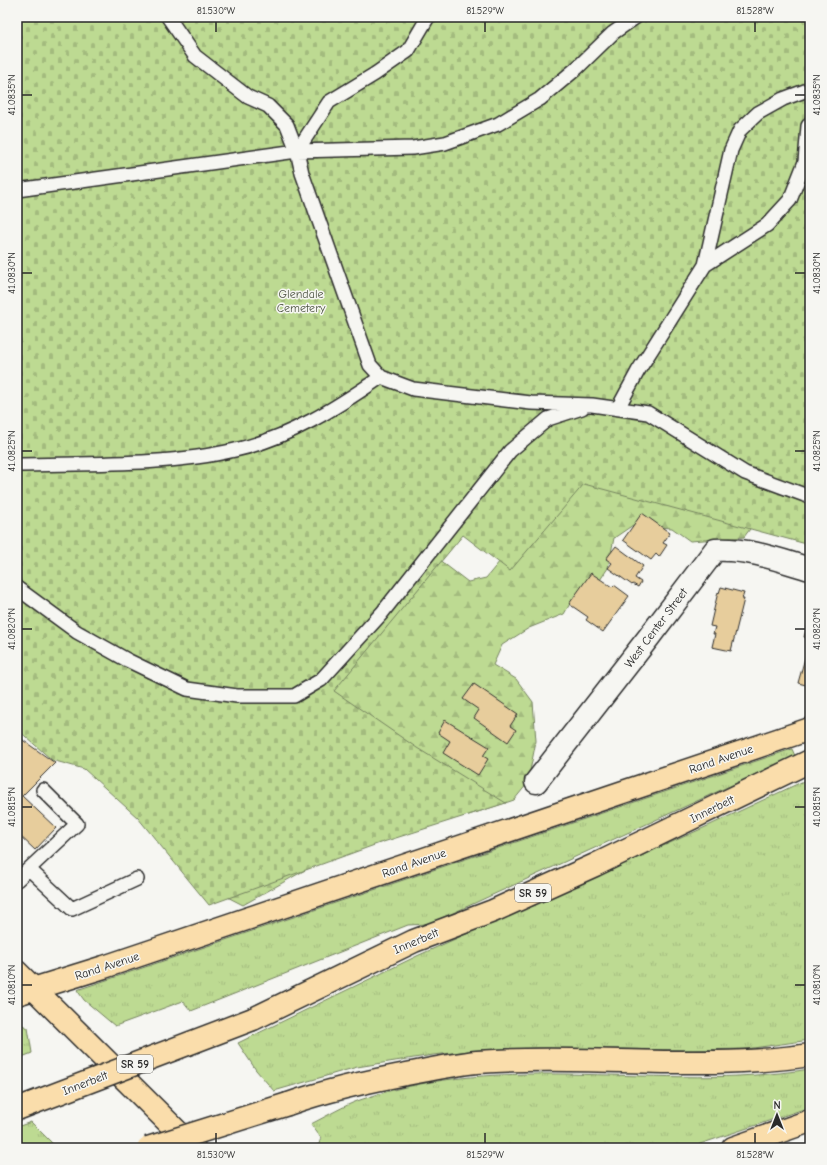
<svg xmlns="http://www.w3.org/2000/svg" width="827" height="1165" font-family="'Comic Neue',sans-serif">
	<defs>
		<pattern id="grass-tufts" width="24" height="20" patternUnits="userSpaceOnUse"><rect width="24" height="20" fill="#bdda92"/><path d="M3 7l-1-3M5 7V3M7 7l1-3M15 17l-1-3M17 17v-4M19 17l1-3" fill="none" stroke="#a3bb7e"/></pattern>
		<pattern id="forest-firs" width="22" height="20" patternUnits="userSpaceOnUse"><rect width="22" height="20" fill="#bdda92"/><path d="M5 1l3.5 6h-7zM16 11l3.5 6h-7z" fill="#a3bb7e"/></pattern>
		<pattern id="cemetery-stones" width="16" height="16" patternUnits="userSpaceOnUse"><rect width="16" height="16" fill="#bdda92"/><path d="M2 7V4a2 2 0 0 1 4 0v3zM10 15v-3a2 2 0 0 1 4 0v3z" fill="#a3bb7e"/></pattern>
	</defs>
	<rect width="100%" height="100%" fill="#f6f6f2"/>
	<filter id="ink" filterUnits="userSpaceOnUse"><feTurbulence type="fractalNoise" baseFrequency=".025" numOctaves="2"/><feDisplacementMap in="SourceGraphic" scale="8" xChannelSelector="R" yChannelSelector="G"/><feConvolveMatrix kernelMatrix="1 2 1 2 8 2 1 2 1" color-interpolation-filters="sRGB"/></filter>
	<g filter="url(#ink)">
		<path fill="url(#grass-tufts)" stroke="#74825e" d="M792 749 795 756 429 924 408 925 191 1011 183 1001 115 1026 84 1000 77 990Z
			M810 778V1040L746 1049 689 1050 539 1048 480 1050 433 1055 357 1067 274 1091 256 1070 238 1043 417 956 710 825Z
			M17 1022 28 1028 32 1053 17 1059Z
			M810 1069V1107L688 1148H311L319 1144 321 1138 311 1124C327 1116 343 1106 360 1100 505 1049 661 1093 810 1069Z
			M31 1122 57 1148H17V1127Z"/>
		<path fill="url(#forest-firs)" stroke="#74825e" d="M562 465 740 514 750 529 744 537 690 541 672 528 633 525 614 538 608 568 598 583 575 595 564 614 529 628 502 645 493 665 516 679 533 702 536 741 531 766 527 784 514 800 469 815 362 838 243 905 210 888 203 574 438 559 468 582 486 578 509 550Z"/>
		<path fill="url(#cemetery-stones)" stroke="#74825e" d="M17 17H810V545L584 484 510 571 463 535 334 691 417 748 506 803 380 843 209 905 138 818 84 769 52 760 17 729Z"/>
		<path fill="#e7cd9c" stroke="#2b2b2b" d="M642 513 670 533 663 543 667 545 659 557 656 554 651 560 623 540Z
			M616 546 643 566 635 578 641 582 638 587 633 584 632 585 608 568 612 563 606 559Z
			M591 573 612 587 614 585 629 596 603 632 586 620 588 617 569 604Z
			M721 587 744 593 742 599H744L731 651 712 647 715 634H713L715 627 710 626 718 592 719 593Z
			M810 616V639L804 637Z
			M810 640V686L798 683Z
			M474 684 518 714 510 726 516 730 508 742 474 718 479 710 463 699Z
			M445 720 489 747 483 756 488 759 478 775 443 753 450 741 438 733Z
			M17 736 55 763 22 796 56 828 35 850 17 833Z"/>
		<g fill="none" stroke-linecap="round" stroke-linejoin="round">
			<defs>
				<path id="lane" d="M168 17 195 56 248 97 268 106 287 125 297 151 302 173 370 365 381 377 413 389 531 403 592 405 648 413 745 473 810 497
					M297 151 329 102 375 74 408 51 428 17
					M17 190 297 151 413 148 445 143 498 124 540 99 577 68 613 33 636 17
					M705 265 731 150 740 130 758 113 783 99 810 89
					M618 408 638 371 705 265 767 225 790 200 805 162 808 126 810 123
					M17 465C87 463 167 466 235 450 289 438 336 408 381 377
					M17 588 77 632 127 660 187 689 237 696H294L321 680 382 613 510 451 548 419 582 408
					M29 869 72 909 137 879
					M17 880 77 824 43 790"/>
				<path id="street" d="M536 782 649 637 715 550C748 548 779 560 810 569"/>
				<path id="primary" d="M17 972 194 1148
					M17 994 104 967 810 729
					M733 1148 810 1121"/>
				<path id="highway" d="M253 1019 414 941 493 911 595 865 810 761
					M288 1104C330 1089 373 1080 417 1072 437 1068 457 1064 477 1062 588 1054 700 1071 810 1055"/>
			</defs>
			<use href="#lane" stroke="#2b2b2b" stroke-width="16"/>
			<use href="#street" stroke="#2b2b2b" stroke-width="25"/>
			<use href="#primary" stroke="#2b2b2b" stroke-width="25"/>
			<use href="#highway" stroke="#2b2b2b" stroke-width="25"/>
			<use href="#lane" stroke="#f6f6f2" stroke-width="13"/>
			<use href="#street" stroke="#f6f6f2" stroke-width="22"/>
			<use href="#primary" stroke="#faddab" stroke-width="22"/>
			<use href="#highway" stroke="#faddab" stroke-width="22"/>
			<defs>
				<path id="highway-bridge" d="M17 1109 253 1019
					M148 1148 288 1104"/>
			</defs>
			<use href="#highway-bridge" stroke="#2b2b2b" stroke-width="25" stroke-linecap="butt"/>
			<use href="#highway-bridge" stroke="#faddab" stroke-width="22"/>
		</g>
	</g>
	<path fill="none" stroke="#2b2b2b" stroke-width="1.5" d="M216 22V32M485 22V32M755 22V32M22 95H32M795 95H805M22 273H32M795 273H805M22 451H32M795 451H805M22 629H32M795 629H805M22 807H32M795 807H805M22 985H32M795 985H805M216 1133V1143M485 1133V1143M755 1133V1143"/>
	<g text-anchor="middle" stroke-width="3" stroke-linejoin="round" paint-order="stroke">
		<g fill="#f6f6f2" stroke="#686867" stroke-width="1">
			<rect x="515" y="884" width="36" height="18" rx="3"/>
			<rect x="117" y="1055" width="36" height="18" rx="3"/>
		</g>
		<g font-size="11" font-weight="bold" fill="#2b2b2b">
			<text x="533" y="897">SR 59</text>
			<text x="135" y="1068">SR 59</text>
		</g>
		<g font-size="12" fill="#505745" stroke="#f6f6f2">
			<text x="301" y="298">Glendale<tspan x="301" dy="14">Cemetery</tspan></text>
		</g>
		<g font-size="12" fill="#2b2b2b" stroke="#f6f6f2">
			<text transform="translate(656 628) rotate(-53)" y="4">West Center Street</text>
			<text transform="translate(721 759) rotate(-19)" y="4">Rand Avenue</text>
			<text transform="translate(712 809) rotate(-26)" y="4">Innerbelt</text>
			<text transform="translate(414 863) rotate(-19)" y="4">Rand Avenue</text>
			<text transform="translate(416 941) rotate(-23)" y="4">Innerbelt</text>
			<text transform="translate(107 966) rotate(-18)" y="4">Rand Avenue</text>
			<text transform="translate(85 1083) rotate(-21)" y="4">Innerbelt</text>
		</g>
	</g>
	<rect width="827" height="1165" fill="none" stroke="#f6f6f2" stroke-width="44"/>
	<g transform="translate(777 1115)" stroke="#f6f6f2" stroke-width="3" paint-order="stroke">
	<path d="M0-3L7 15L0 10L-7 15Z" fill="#2b2b2b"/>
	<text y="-6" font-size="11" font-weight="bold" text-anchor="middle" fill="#2b2b2b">N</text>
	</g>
	<rect x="22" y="22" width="783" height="1121" fill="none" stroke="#2b2b2b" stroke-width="1.5"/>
	<g font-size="10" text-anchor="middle" fill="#2b2b2b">
		<text x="216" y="14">81.530°W</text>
		<text x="485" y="14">81.529°W</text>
		<text x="755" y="14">81.528°W</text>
		<text transform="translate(11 95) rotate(-90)" y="4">41.0835°N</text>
		<text transform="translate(816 95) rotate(-90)" y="4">41.0835°N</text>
		<text transform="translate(11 273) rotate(-90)" y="4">41.0830°N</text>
		<text transform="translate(816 273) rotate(-90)" y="4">41.0830°N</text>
		<text transform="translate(11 451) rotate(-90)" y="4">41.0825°N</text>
		<text transform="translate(816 451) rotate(-90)" y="4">41.0825°N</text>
		<text transform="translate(11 629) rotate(-90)" y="4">41.0820°N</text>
		<text transform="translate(816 629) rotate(-90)" y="4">41.0820°N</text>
		<text transform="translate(11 807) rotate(-90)" y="4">41.0815°N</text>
		<text transform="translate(816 807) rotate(-90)" y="4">41.0815°N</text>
		<text transform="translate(11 985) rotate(-90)" y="4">41.0810°N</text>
		<text transform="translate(816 985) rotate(-90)" y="4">41.0810°N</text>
		<text x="216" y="1158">81.530°W</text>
		<text x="485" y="1158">81.529°W</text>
		<text x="755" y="1158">81.528°W</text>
	</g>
</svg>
